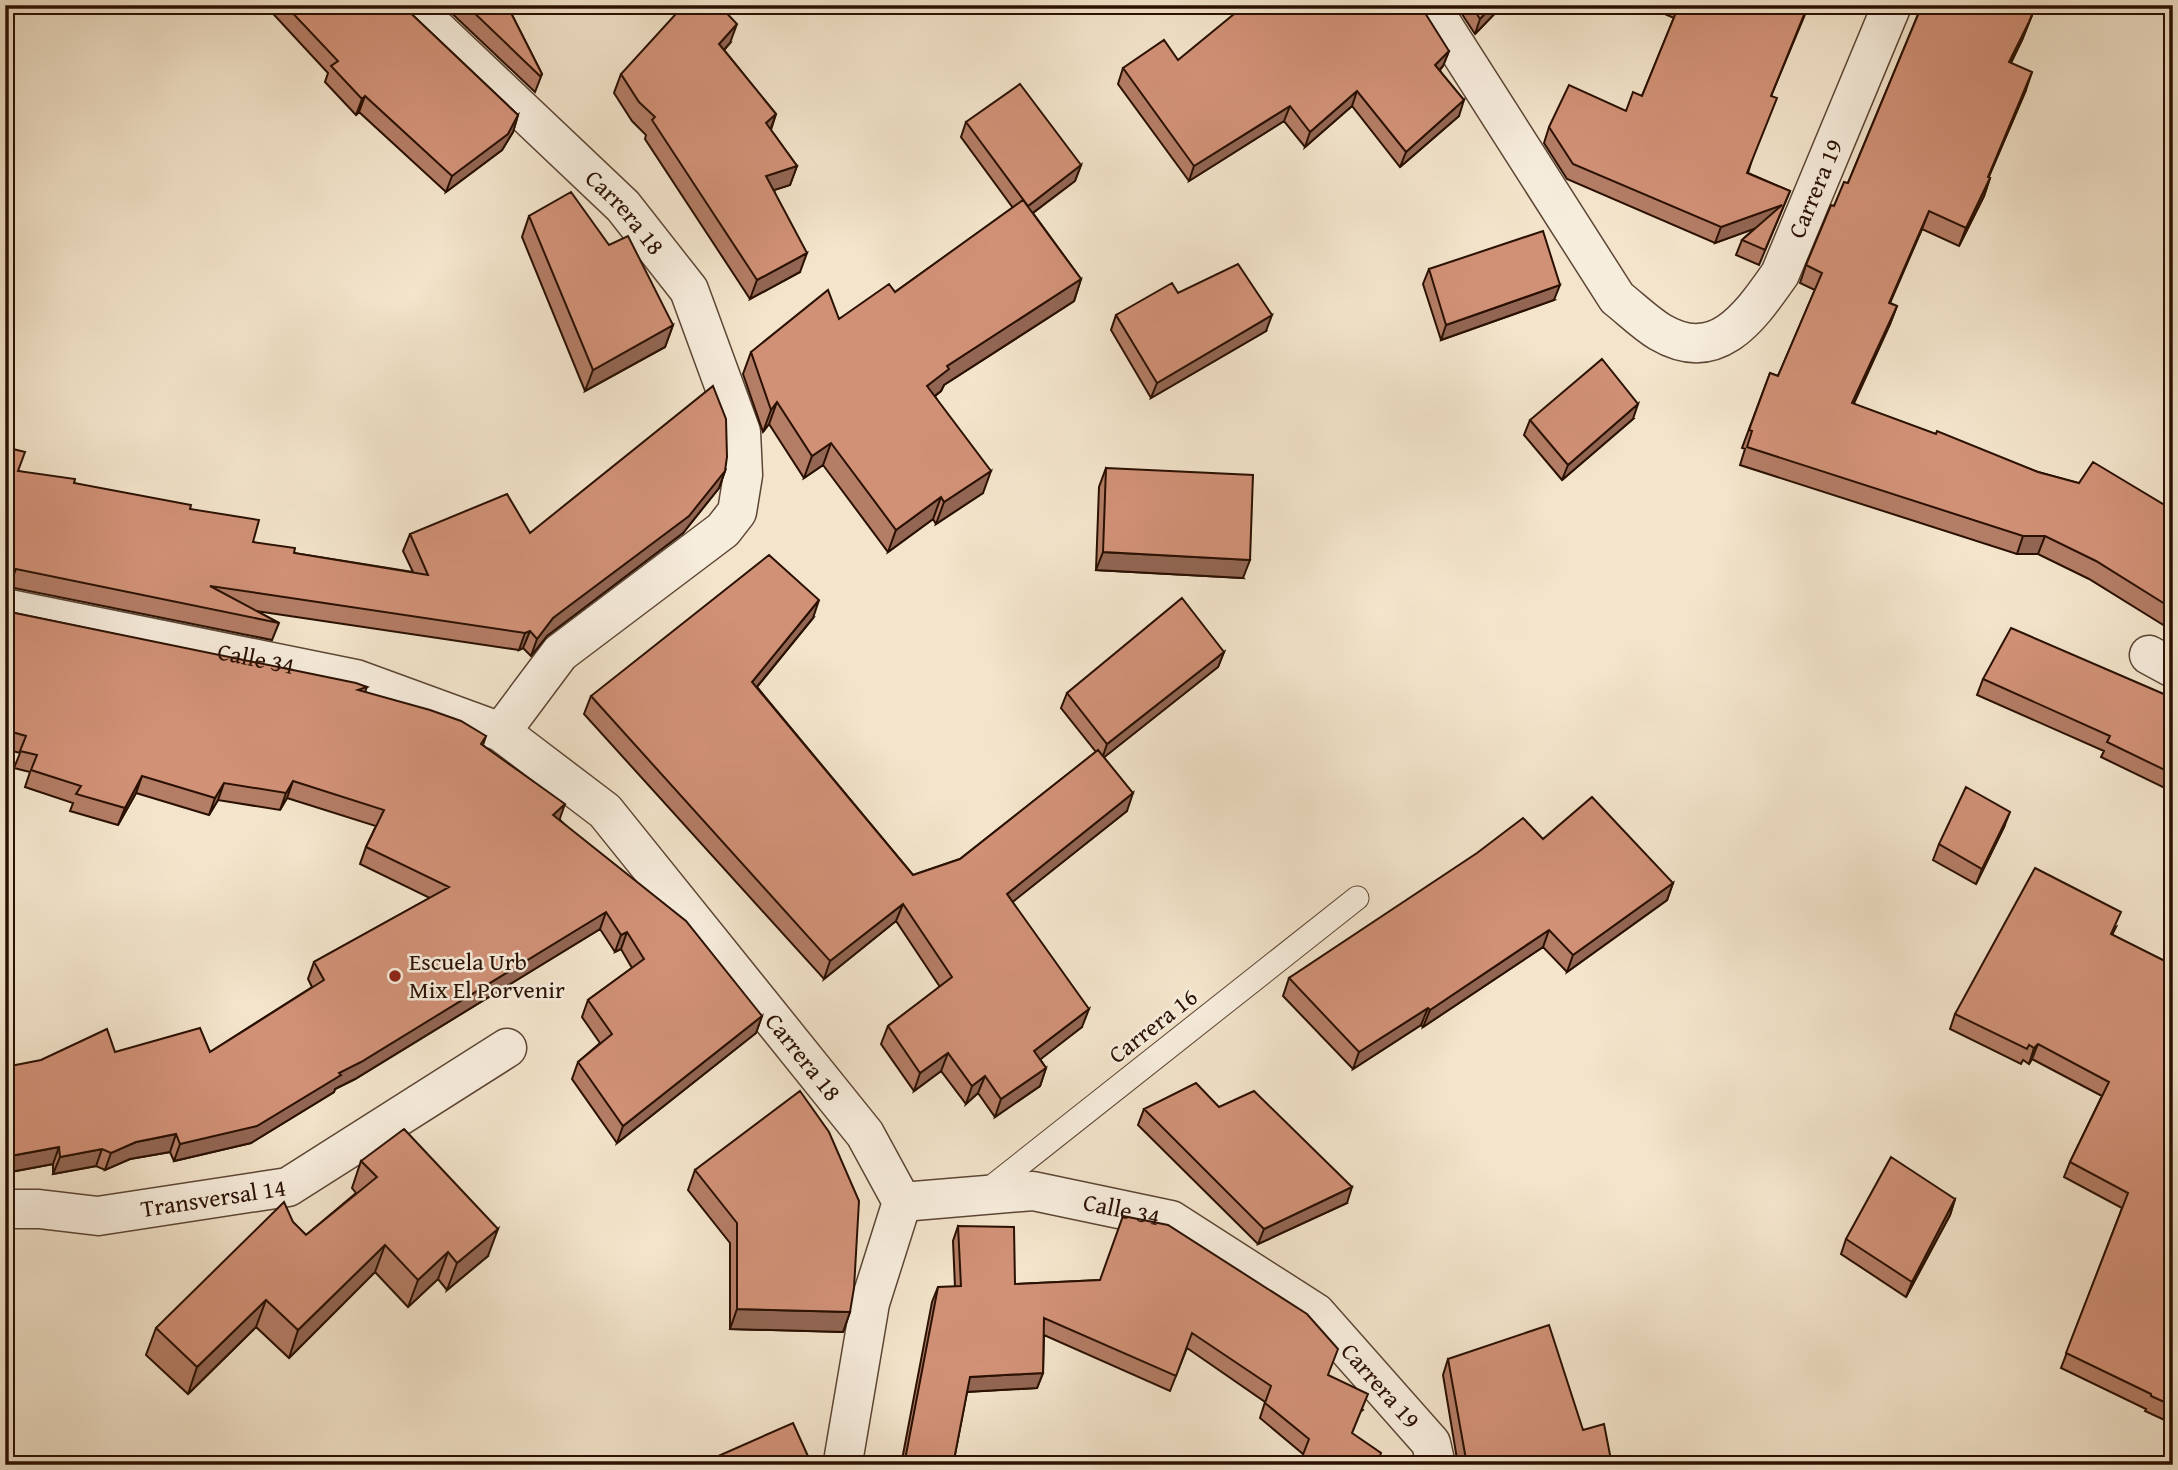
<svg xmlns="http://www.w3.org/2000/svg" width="2178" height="1470" font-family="'Gentium Book Plus',serif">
	<rect width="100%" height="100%" fill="#f3e4cb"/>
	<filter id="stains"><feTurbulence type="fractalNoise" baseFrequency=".00286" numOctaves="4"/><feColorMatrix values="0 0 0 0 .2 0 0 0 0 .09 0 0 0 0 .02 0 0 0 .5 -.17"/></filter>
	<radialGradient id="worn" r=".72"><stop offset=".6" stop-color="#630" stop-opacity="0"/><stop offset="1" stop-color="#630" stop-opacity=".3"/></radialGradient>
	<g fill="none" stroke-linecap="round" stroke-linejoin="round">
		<defs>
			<path id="service" d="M984 1193 1357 898"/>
			<g id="minor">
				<path id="s1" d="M411 5 623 206 689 290 741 432 743 475 737 512 723 530 560 653 501 732"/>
				<path id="s2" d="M1430 5 1617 298C1631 309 1645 323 1660 332 1718 366 1751 315 1780 274L1892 5"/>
				<path id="s3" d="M5 608 356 679 501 732 605 811 865 1134 902 1202 870 1303 844 1456 845 1465"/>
				<path d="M2149 655 2173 668"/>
				<path id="s4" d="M902 1202 1033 1191 1171 1220 1316 1313 1431 1443 1436 1465"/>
				<path id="s5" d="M5 1209H39L98 1216 288 1187 507 1048"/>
			</g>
		</defs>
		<use href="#service" stroke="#5c4534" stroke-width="25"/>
		<use href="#minor" stroke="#5c4534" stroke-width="41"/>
		<use href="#service" stroke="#f7eddd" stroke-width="23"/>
		<use href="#minor" stroke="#f7eddd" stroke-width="38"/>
	</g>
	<path fill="#b47d66" stroke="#2a1002" stroke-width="2" d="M265 5H402L518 115 513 132 502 150 446 192 359 112 356 115 325 82 328 73Z
		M443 5H507L542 74 535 92Z
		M1456 5H1503L1475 34Z
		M1650 5H1809L1771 96 1748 173 1790 191 1759 265 1736 255 1742 240 1755 228 1715 243 1567 179 1544 143 1549 127 1626 111 1642 96 1674 18 1649 7Z
		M1922 5H2036L2022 40 2011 63 2026 90 1988 178H1990L1984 196 1959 246 1922 229 1890 303 1897 306 1890 324 1853 404 2038 472 2173 510V631L2089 579 2038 554H2017L1740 465 1745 449 1742 448 1770 373 1778 376 1815 290 1800 283 1806 265 1834 206 1848 183Z
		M730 43 724 50 776 114 771 130 797 166 790 185 774 190 800 272 750 299 645 139 646 135 632 121 614 93 621 74Z
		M1449 51 1443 66 1440 70 1459 116 1400 167 1352 106 1305 147 1284 121 1189 181 1118 84 1123 68Z
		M966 122 1081 165 1075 181 1033 213 1081 279 1074 301 944 385 941 391 935 396 983 493 936 524 933 519 888 552 823 465 804 478 769 424 763 432 743 374 751 352 839 319 895 292 1013 208 961 137Z
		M529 216 609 245 673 325 665 347 585 391 522 237Z
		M1429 269 1554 300 1441 340 1423 284Z
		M1178 293 1266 331 1151 398 1111 330 1116 315Z
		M1633 419 1562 480 1524 435 1530 420Z
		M1106 468 1243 578 1096 570 1099 487Z
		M18 471 190 509 253 542 294 553 413 572 403 551 410 534 530 533 725 471 719 488 683 533 547 636 531 656 523 648 519 650 256 611 279 623 272 640 9 587Z
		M5 611 367 687 365 692 486 736 483 745 762 1016 756 1033 617 1143 572 1079 578 1062 600 1043 582 1017 588 1000 632 968 621 949 615 952 600 929 355 1079 335 1089 334 1092 251 1143 174 1161 170 1152 130 1159 105 1170 96 1166 53 1174V1164L5 1173V1067L115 1052H210L312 987 308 979 314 962 430 898 360 864 366 847 376 826 287 798 280 810 218 800 209 815 136 793 118 825 70 811 73 803 25 787 30 772 14 768 20 753 5 749Z
		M813 618 757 687 913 875 960 859 1096 752 1061 708 1067 693 1224 652 1218 667 1104 757 1127 811 1012 902 1082 1027 1040 1059 1046 1068 1040 1086 995 1117 978 1093 966 1104 941 1071 914 1091 881 1044 888 1026 940 987 896 921 824 979 584 714 591 696Z
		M1983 679 2173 698V792L2101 757 2104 751 1977 695Z
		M2004 827 1976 884 1933 860 1939 844Z
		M1543 839 1673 883 1667 900 1567 972 1543 947 1423 1027 1421 1025 1353 1069 1283 996 1289 978Z
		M2116 927 2112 935 2173 965V1424L2145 1411 2146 1409 2061 1368 2122 1208 2064 1177 2070 1162 2102 1096 2032 1059 2029 1064 2023 1060 2021 1064 1950 1029 1955 1014Z
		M1219 1107 1347 1203 1258 1244 1138 1125 1144 1109Z
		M361 1161 488 1256 447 1290 438 1279 408 1307 375 1272 289 1358 256 1327 188 1394 146 1355 156 1328 293 1222 306 1235 356 1193 352 1188Z
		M695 1170 850 1312 843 1332 730 1329V1243L688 1190Z
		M1955 1199 1950 1215 1906 1297 1841 1254 1846 1239Z
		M958 1226 1015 1284 1100 1280 1328 1375 1363 1410 1303 1454 1260 1418 1265 1402 1187 1348 1170 1391 1044 1335 1043 1373 1037 1388 967 1392 953 1465H901L932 1302 938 1287H955L953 1241Z
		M1448 1359 1583 1430 1612 1465H1458L1443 1375Z"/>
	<path fill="#926653" stroke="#2a1002" stroke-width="2" d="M1493 5H1503L1475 34 1480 19Z
		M2036 5 2022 40 2002 80 2009 62Z
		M737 24 730 43 712 63 719 44Z
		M1449 51 1443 66 1430 80 1435 65Z
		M2032 72 2026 90 1981 195 1988 177Z
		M1357 91 1352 106 1305 147 1310 132Z
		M365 96 359 112 356 115 362 99Z
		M1464 100 1459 116 1400 167 1406 152Z
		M1290 106 1284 121 1189 181 1194 166Z
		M776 114 769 133 766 123Z
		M518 115 513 132 502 150 446 192 452 176Z
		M1081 165 1075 181 1022 221 1028 206Z
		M797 166 790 185 759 195 766 176Z
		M1990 178 1984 196 1959 246 1966 228Z
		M1782 205 1776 221 1715 243 1721 227Z
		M1929 211 1922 229 1882 320 1889 303Z
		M807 253 800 272 750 299 757 280Z
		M1081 279 1074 301 944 385 941 391 920 407 927 386 947 366Z
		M1560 285 1554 300 1441 340 1446 325Z
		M1897 306 1890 324 1846 421 1852 403Z
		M1272 315 1266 331 1151 398 1157 383Z
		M673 325 665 347 585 391 593 370Z
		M777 402 769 424 763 432 771 410Z
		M1638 404 1633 419 1562 480 1568 465Z
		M831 443 823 465 804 478 812 456Z
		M725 471 719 488 683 533 547 636 531 656 537 639 553 618Z
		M991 471 983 493 936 524 944 502Z
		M941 497 933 519 888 552 896 530Z
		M2023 536H2045L2038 554H2017Z
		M1103 552 1250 560 1243 578 1096 570Z
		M16 569 9 587H5V570Z
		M819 600 813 618 746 700 752 682Z
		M530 631 523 648 519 650 525 633Z
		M1224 652 1218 667 1102 759 1107 744Z
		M142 776 136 793 118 825 125 808Z
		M293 781 287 798 280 810 286 793Z
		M224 783 218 800 209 815 215 798Z
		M1133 793 1127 811 1000 912 1007 894Z
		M565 804 559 821 553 815Z
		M2010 812 2004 827 1976 884 1982 869Z
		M1673 883 1667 900 1567 972 1573 955Z
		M903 904 896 921 824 979 830 961Z
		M606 912 600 929 355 1079 335 1089 334 1092 251 1143 174 1161 180 1144 339 1073Z
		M1549 930 1543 947 1423 1027 1430 1010Z
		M627 932 621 949 615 952 621 935Z
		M1428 1008 1421 1025 1353 1069 1359 1052Z
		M1089 1009 1082 1027 1028 1069 1034 1051Z
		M762 1016 756 1033 617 1143 623 1126Z
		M2038 1044 2032 1059 2029 1064 2034 1048Z
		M948 1053 941 1071 914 1091 920 1073Z
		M1046 1068 1040 1086 995 1117 1001 1099Z
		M985 1076 978 1093 966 1104 972 1086Z
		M176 1134 170 1152 130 1159 105 1170 111 1153 136 1142Z
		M59 1147 53 1164 5 1173V1157Z
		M102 1149 96 1166 53 1174 60 1157Z
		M1352 1187 1347 1203 1258 1244 1264 1229Z
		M1955 1199 1950 1215 1906 1297 1912 1282Z
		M498 1229 488 1256 447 1290 457 1263Z
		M385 1245 375 1272 289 1358 298 1330Z
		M448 1252 438 1279 408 1307 418 1280Z
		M266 1300 256 1327 188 1394 197 1367Z
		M737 1309 850 1312 843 1332 730 1329Z
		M1043 1373 1037 1388 965 1392 970 1377Z"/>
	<path fill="#d19177" stroke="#2a1002" stroke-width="2" d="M285 5H402L518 115 508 134 452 176 365 96 362 99 331 66 338 61Z
		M466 5H507L542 74 540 76Z
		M684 5H719L737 24 719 44 776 114 766 123 797 166 766 176 807 253 757 280 652 120 655 117 639 102 621 74Z
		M1245 5H1420L1449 51 1435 65 1464 100 1406 152 1357 91 1310 132 1290 106 1194 166 1123 68 1164 40 1178 60Z
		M1471 5H1493L1480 19Z
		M1679 5H1808L1771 96 1777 98 1747 173 1790 191 1765 250 1742 240 1782 205 1721 227 1573 164 1549 127 1569 85 1626 111 1633 92 1642 96Z
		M1922 5H2036L2029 22 2009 62 2032 72 1988 177 1990 178 1966 228 1929 211 1889 303 1897 306 1852 403 1936 434 1937 431 2038 472 2079 483 2093 462 2173 510V609L2096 561 2045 536H2023L1747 447 1752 431 1749 430 1770 373 1778 376 1822 273 1806 265 1831 205 1834 206 1844 182 1848 183Z
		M1020 84 1081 165 1028 206 966 122Z
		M571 192 609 245 628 236 673 325 593 370 529 216Z
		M1023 200 1081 279 947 366 949 369 927 386 991 471 944 502 941 497 896 530 831 443 812 456 777 402 771 410 751 352 828 290 839 319 889 284 895 292Z
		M1543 231 1560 285 1446 325 1429 269Z
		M1238 264 1272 315 1157 383 1116 315 1172 283 1178 293Z
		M1602 359 1638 404 1568 465 1530 420Z
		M713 386 726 419 727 457 725 471 689 516 553 618 537 639 530 631 525 633 210 586 279 623 16 569 5 570V447L25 452 18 471 75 479 74 483 191 505 190 509 259 520 253 542 295 548 294 553 428 575 410 534 507 494 530 533Z
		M1106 468 1253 475 1250 560 1103 552Z
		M769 555 819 600 752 682 913 875 960 859 1098 750 1133 793 1007 894 1089 1009 1034 1051 1046 1068 1001 1099 985 1076 972 1086 948 1053 920 1073 888 1026 952 977 903 904 830 961 591 696Z
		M1182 598 1224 652 1107 744 1067 693Z
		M5 611 356 683 367 687 358 690 430 710 461 721 486 736 481 744 565 804 553 815 686 921 762 1016 623 1126 578 1062 612 1034 588 1000 644 959 627 932 621 935 606 912 361 1062 339 1073 341 1075 257 1126 180 1144 176 1134 136 1142 111 1153 102 1149 60 1157 59 1147 5 1157V1067L41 1060 107 1029 115 1052 200 1028 210 1052 324 980 314 962 449 887 366 847 384 810 293 781 286 793 224 783 215 798 142 776 125 808 76 794 81 786 31 770 37 755 20 751 26 736 5 730Z
		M2011 628 2173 698V774L2107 742 2110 736 1983 679Z
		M1966 787 2010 812 1982 869 1939 844Z
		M1592 797 1673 883 1573 955 1549 930 1430 1010 1428 1008 1359 1052 1289 978 1477 853 1523 818 1543 839Z
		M2035 868 2121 912 2111 934 2173 965V1406L2151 1396V1394L2066 1353 2128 1193 2070 1162 2109 1082 2038 1044 2034 1048 2029 1045 2027 1049 1955 1014Z
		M1196 1083 1219 1107 1254 1091 1352 1187 1264 1229 1144 1109Z
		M800 1091 829 1132 859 1201 854 1288 850 1312 737 1309V1223L695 1170Z
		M404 1129 498 1229 457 1263 448 1252 418 1280 385 1245 298 1330 266 1300 197 1367 156 1328 284 1202 293 1222 306 1235 377 1177 361 1161Z
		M1891 1157 1955 1199 1912 1282 1846 1239Z
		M1123 1216 1168 1225 1307 1314 1338 1349 1328 1375 1368 1394 1352 1433 1381 1453 1377 1465H1299L1309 1439 1265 1403 1271 1386 1192 1333 1176 1376 1044 1318 1043 1373 970 1377 953 1465H904L938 1287 961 1286 958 1226 1014 1227 1015 1284 1100 1280Z
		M1549 1325 1583 1430 1604 1424 1612 1465H1467L1448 1359Z
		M793 1423 812 1465H698Z"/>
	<circle fill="#8f2418" stroke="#f7eddd" stroke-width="2.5" cx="395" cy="976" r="7"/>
	<g text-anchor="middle" stroke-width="5" stroke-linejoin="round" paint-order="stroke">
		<g font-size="24" fill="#2a1002" stroke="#f7eddd">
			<text dy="8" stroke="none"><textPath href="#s2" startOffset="646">Carrera 19</textPath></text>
			<text dy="8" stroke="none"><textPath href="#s1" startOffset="298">Carrera 18</textPath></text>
			<text dy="8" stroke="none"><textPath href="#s3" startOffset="256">Calle 34</textPath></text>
			<text transform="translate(1153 1026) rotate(-38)" y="8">Carrera 16</text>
			<text dy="8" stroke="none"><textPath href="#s3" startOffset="959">Carrera 18</textPath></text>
			<text dy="8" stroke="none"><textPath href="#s5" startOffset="210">Transversal 14</textPath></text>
			<text dy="8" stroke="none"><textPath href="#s4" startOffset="222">Calle 34</textPath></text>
			<text dy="8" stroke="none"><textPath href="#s4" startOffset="542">Carrera 19</textPath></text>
		</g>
		<g font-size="24" fill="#2a1002" stroke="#f7eddd" text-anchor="start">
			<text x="409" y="970">Escuela Urb<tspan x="409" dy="28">Mix El Porvenir</tspan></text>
		</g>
	</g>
	<rect width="2178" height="1470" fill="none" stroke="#f3e4cb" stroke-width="28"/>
	<rect x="7" y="7" width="2164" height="1456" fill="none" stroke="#2a1002" stroke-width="3.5"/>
	<rect x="14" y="14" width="2150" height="1442" fill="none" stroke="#2a1002" stroke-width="2"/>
	<rect width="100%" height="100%" filter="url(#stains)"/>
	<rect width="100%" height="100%" fill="url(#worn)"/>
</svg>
